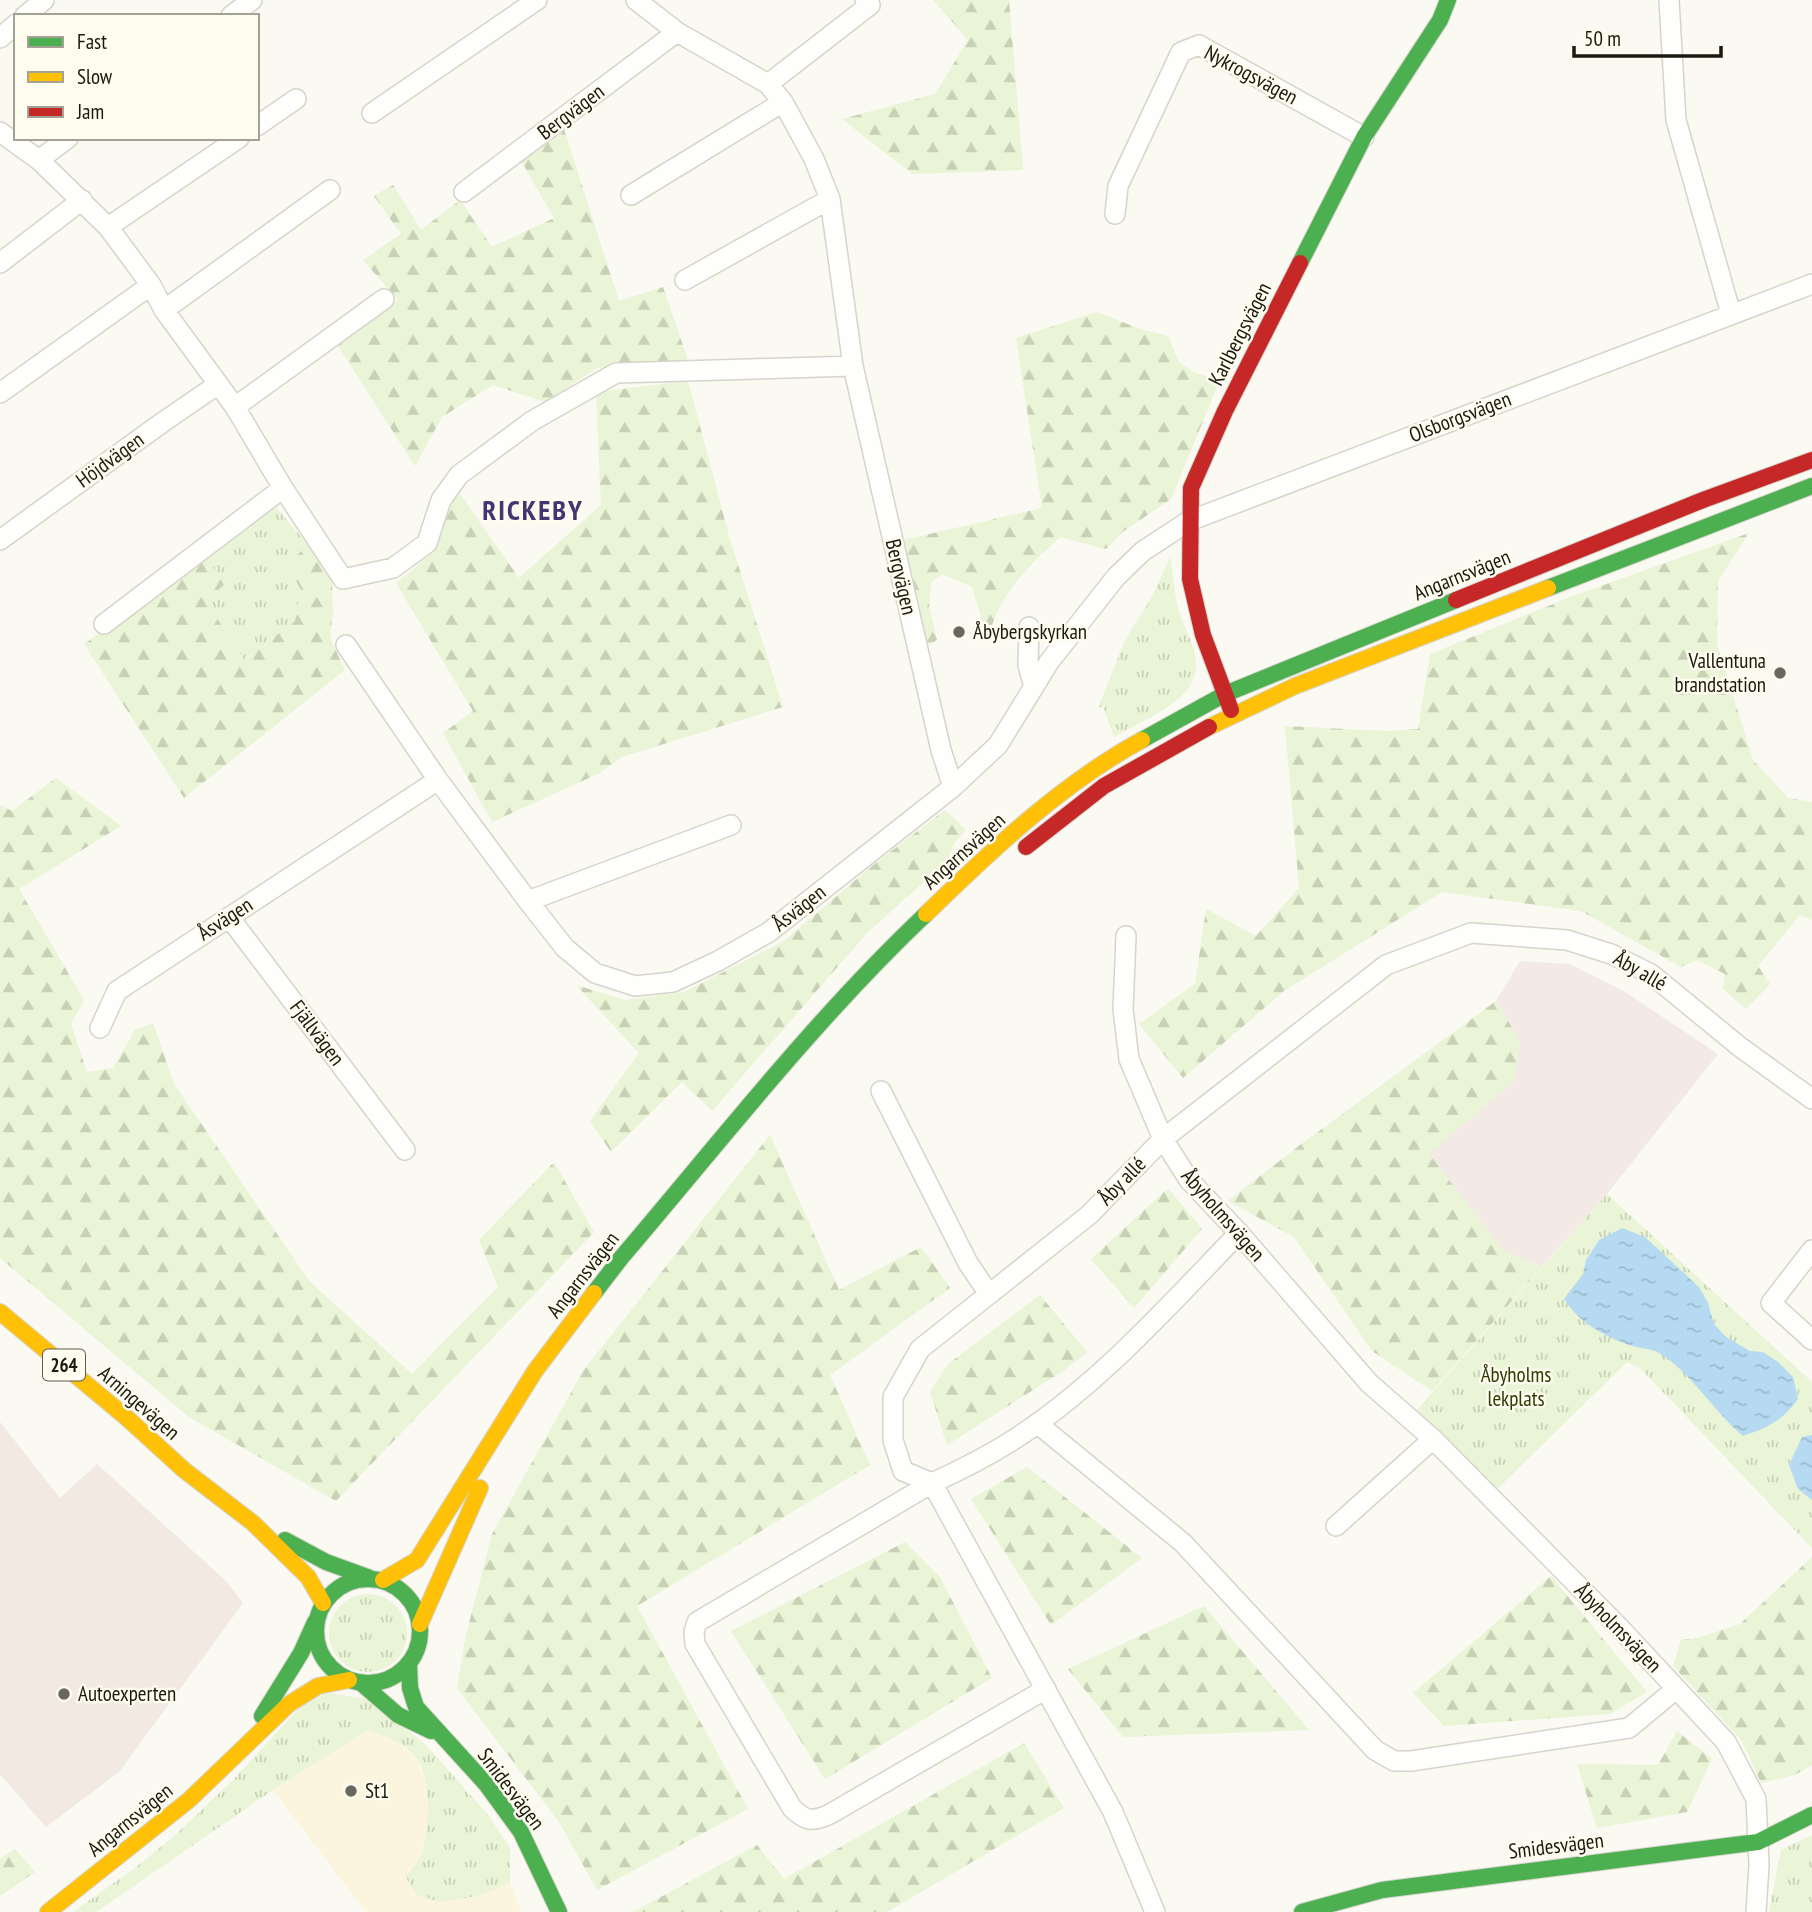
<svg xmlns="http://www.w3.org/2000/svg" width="1812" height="1912" font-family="'PT Sans Narrow',sans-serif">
	<defs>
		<pattern id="grass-tufts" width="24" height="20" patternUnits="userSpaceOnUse" patternTransform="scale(1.75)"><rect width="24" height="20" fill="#eaf4d6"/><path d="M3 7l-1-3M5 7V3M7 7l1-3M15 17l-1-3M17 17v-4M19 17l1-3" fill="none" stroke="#c8d1b6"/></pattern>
		<pattern id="forest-firs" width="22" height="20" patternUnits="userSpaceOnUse" patternTransform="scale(1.75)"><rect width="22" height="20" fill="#eaf4d6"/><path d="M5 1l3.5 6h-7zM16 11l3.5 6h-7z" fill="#c8d1b6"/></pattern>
		<pattern id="water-ripples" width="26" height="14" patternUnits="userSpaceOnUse" patternTransform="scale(1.75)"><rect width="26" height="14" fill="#b5daf1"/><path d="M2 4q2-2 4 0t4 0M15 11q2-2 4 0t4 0" fill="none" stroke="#9bbacd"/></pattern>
	</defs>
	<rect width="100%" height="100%" fill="#faf9f2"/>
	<path fill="#fcf5dd" d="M368 1730 392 1739 417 1758 427 1789 428 1825 419 1858 406 1876 478 1896 510 1883 521 1912H366L273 1790Z"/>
	<path fill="#f2e9e3" d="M0 1422 60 1498 97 1464 226 1581 243 1603 119 1772 46 1827 0 1774Z"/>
	<path fill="#f3e9e5" d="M1520 961 1569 964 1622 990 1718 1054 1607 1194 1542 1267 1503 1250 1428 1154 1514 1081 1520 1041 1496 1001Z"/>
	<path fill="url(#grass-tufts)" d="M273 504 308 545 287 564 301 590 295 621 244 660 205 600 226 582 205 559Z
		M1170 557C1173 573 1174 589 1177 605 1184 633 1210 663 1186 691 1168 711 1137 724 1114 737L1103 706 1098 708 1125 640 1152 597Z
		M1607 1194 1812 1382V1548L1640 1368 1627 1362 1489 1497 1409 1419Z
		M329 1633a39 39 0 1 1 78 0a39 39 0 1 1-78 0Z
		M326 1693 368 1699 425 1744 488 1815 510 1848V1883L478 1896 440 1902 417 1895 405 1876C410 1871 416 1865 419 1859 430 1837 432 1777 416 1757 404 1743 385 1736 368 1730L273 1790 96 1912H73L136 1867 173 1837 234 1779 301 1706Z
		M1812 1835V1912H1769L1781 1850Z"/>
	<path fill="url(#forest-firs)" d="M933 0H1009L1023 170 912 174 842 119 935 94 968 40Z
		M563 126 619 301 663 287 688 360 597 368 545 402 493 385 442 417 415 466 336 343 398 300 363 260 401 234 374 196 393 185 421 230 460 200 492 247 554 218 520 159Z
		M1097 312 1140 329 1168 336 1179 362 1195 373 1220 380 1171 499 1124 531 1106 549 1060 537C1032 563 1005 588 992 625L984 627 972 587 942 574 931 582 929 606 937 640 923 649 899 541 1042 508 1016 338Z
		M688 381 729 536 783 707 622 757 600 773 492 822 443 733 473 711 396 583C427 559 441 547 445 506L460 494 519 578 601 505 596 392Z
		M1749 533 1718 581 1717 644 1753 760 1788 798 1812 802V920L1800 915 1758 966 1770 984 1746 1009 1723 989 1725 974 1697 960 1681 967 1581 911 1442 892 1284 991 1183 1078 1139 1024 1195 984 1206 909 1256 936 1299 888 1285 726 1387 731 1418 729 1430 654 1573 596Z
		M308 545 332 581 333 612 330 638 345 670 184 798 84 644 205 559 227 582 206 601 244 660 295 621 301 590 287 564Z
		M56 778 121 826 19 889 84 1000 71 1024 87 1072 113 1068 135 1030 153 1023 174 1084 310 1282 412 1374 498 1287 479 1240 554 1162 594 1232 336 1501 189 1417 0 1258V805L12 811Z
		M945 810 966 830 955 842 946 862 867 933 712 1111 682 1082 611 1152 590 1121 639 1053 576 985 626 1000 684 992 784 941 872 866Z
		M1496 1001 1520 1041 1514 1081 1429 1154 1503 1250 1542 1267 1432 1391 1372 1351 1294 1237 1228 1201 1300 1145Z
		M770 1135 839 1290 921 1247 950 1288 830 1375 870 1465 637 1606 748 1809 597 1890 559 1822 457 1688 466 1635 492 1534 583 1371Z
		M1168 1188 1202 1229 1134 1308 1091 1259Z
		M1040 1295 1087 1352 1063 1371 947 1445 930 1392 948 1364Z
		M1027 1467 1142 1558 1051 1625 971 1499Z
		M905 1542 940 1577 992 1678 825 1779 731 1631Z
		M1812 1557V1765L1795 1775 1761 1783 1742 1741 1673 1666 1681 1640 1698 1638 1740 1624Z
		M1551 1576 1647 1692 1609 1714 1444 1726 1413 1693Z
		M1204 1606 1309 1730 1123 1737 1068 1669Z
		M1677 1731 1712 1759 1687 1812 1597 1828 1577 1764 1658 1765Z
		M1024 1743 1064 1808 887 1912H633L757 1845 784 1879Z
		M15 1849 35 1872 0 1896V1859Z"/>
	<path fill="url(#water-ripples)" d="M1622 1228 1645 1237 1699 1287 1708 1303 1714 1324 1726 1337 1750 1351 1763 1352 1778 1362 1793 1377 1798 1399C1782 1421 1769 1427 1743 1436 1714 1412 1690 1371 1659 1353 1651 1348 1642 1349 1633 1346 1607 1338 1579 1323 1564 1299L1583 1274 1586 1260 1599 1240Z
		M1812 1435V1500L1798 1489 1789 1465 1802 1437Z"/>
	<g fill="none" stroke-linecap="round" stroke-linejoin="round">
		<defs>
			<path id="street" d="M636 0 677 32 768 84 783 102 814 159 830 199 853 366 941 750 953 787
				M1669 0 1676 120 1731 314
				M25 16 44 0
				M231 16 252 0
				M0 38 16 24
				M768 84 870 5 865 0
				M372 113 537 0
				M257 126 296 99
				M0 132 39 160 108 227 151 285 164 310 235 407 283 488 343 579 393 568 427 543 441 500 459 475 532 421 616 373 853 366
				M39 160 68 138
				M464 192 677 32
				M631 195 783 102
				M1115 214 1118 186 1181 52 1199 45 1364 137
				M108 227 239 138
				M0 263 82 200
				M685 280 830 199
				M164 310 330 190
				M0 393 151 285
				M235 407 384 299
				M0 540 163 422 217 385
				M104 624 283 488
				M1029 627 1028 665 1034 687
				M346 645 438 780
				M528 901 731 825
				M229 917 405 1150
				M1126 936 1123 1009 1129 1059 1163 1139 1189 1180 1239 1233 1369 1383 1433 1439 1618 1626 1726 1742 1756 1799 1759 1865 1756 1912
				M100 1028 117 991 438 780 528 901 565 948 595 973 635 986 673 982 718 961 769 932 953 787 998 745 1049 662 1116 577 1143 551 1189 521 1812 284
				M881 1091 968 1263 989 1294
				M1239 1233C1176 1298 1112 1370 1038 1423 1007 1446 967 1467 932 1483L903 1471 893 1440V1397L920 1349 1089 1215 1163 1139 1386 965 1471 933 1567 940 1611 954 1651 974 1740 1047 1812 1099
				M1812 1250 1771 1303 1812 1340
				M1038 1424 1183 1543 1375 1750 1394 1761H1411L1629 1728 1676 1689
				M1336 1526 1433 1439
				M1046 1689 830 1814C813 1822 806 1822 792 1808L695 1644 694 1632 697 1622 932 1483 1113 1812 1155 1912"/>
			<path id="fast" d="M1300 263 1364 137 1440 20 1448 0
				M1548 588 1812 486
				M1142 740 1225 694 1456 600
				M594 1293 621 1258C720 1142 815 1019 926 914
				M285 1540 326 1562 370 1578
				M316 1631a52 52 0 1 1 104 0a52 52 0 1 1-104 0Z
				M409 1664 410 1688 416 1707 486 1784 521 1832 559 1912
				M361 1683 398 1715 431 1731
				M262 1716 301 1653 315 1622
				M1302 1912 1382 1890 1758 1842 1812 1815"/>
			<path id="slow" d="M1209 727 1295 686 1548 588
				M926 914C992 850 1061 784 1142 740
				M0 1312 127 1418 184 1470 253 1523 308 1577 323 1603
				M383 1580 417 1560 535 1371 594 1293
				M420 1624 480 1488
				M48 1912 189 1800 289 1704 318 1686 349 1680"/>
			<path id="jam" d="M1456 600 1703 500 1812 460
				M1231 710 1203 635 1190 579 1191 488 1225 411 1300 263
				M1026 847 1104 786 1209 727"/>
		</defs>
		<use href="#street" stroke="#d6d4cb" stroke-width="22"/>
		<use href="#fast" stroke="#d6d4cb" stroke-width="18"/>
		<use href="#slow" stroke="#d6d4cb" stroke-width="18"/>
		<use href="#jam" stroke="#d6d4cb" stroke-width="18"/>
		<use href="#street" stroke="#fefefd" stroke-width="19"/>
		<use href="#fast" stroke="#4caf50" stroke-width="16"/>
		<use href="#slow" stroke="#ffc107" stroke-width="16"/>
		<use href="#jam" stroke="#c62828" stroke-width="16"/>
	</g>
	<g fill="#6a675e" stroke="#fefbef" stroke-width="2.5">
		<circle cx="959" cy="632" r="7"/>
		<circle cx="1780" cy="673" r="7"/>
		<circle cx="64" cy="1694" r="7"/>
		<circle cx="351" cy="1791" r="7"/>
	</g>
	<g text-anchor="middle" stroke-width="5" stroke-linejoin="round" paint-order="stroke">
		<rect fill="#fefbef" stroke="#605d52" stroke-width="2" x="43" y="1349.5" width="42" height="31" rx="5"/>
		<g font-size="19" font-weight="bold" fill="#1c190e">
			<text x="64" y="1372">264</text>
		</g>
		<g font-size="21" fill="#1c190e" stroke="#fefbef">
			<text transform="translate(1251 75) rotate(28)" y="7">Nykrogsvägen</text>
			<text transform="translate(571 112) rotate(-37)" y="7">Bergvägen</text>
			<text transform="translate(1240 334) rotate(-63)" y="7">Karlbergsvägen</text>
			<text transform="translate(1460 417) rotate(-21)" y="7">Olsborgsvägen</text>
			<text transform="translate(110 460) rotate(-36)" y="7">Höjdvägen</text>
			<text transform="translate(1462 575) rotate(-22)" y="7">Angarnsvägen</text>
			<text transform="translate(901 577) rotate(77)" y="7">Bergvägen</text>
			<text transform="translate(964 851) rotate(-42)" y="7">Angarnsvägen</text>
			<text transform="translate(799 908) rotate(-38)" y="7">Åsvägen</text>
			<text transform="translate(225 919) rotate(-33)" y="7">Åsvägen</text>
			<text transform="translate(1640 971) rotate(30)" y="7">Åby allé</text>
			<text transform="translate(317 1033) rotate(53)" y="7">Fjällvägen</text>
			<text transform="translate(1122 1181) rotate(-46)" y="7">Åby allé</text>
			<text transform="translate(1223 1215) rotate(49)" y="7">Åbyholmsvägen</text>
			<text transform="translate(583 1275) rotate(-52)" y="7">Angarnsvägen</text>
			<text transform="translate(139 1403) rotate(41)" y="7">Arningevägen</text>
			<text transform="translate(1618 1628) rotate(46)" y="7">Åbyholmsvägen</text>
			<text transform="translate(511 1789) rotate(53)" y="7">Smidesvägen</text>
			<text transform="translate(130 1820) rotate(-39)" y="7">Angarnsvägen</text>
			<text transform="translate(1556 1846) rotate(-7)" y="7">Smidesvägen</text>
		</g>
		<g font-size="21" fill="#1c190e" stroke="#fefbef" text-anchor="start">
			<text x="973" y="639">Åbybergskyrkan</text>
			<text x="1766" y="668" text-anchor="end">Vallentuna<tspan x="1766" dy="24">brandstation</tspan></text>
			<text x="78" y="1701">Autoexperten</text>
			<text x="365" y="1798">St1</text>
		</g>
		<g font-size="21" fill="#2c3e03" stroke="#fefbef">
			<text x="1516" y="1382">Åbyholms<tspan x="1516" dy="24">lekplats</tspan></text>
		</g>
		<g font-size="28" font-weight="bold" letter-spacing="2" fill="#423672" stroke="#fefbef">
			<text x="533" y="520">RICKEBY</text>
		</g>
	</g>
	<rect x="14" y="14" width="245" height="126" fill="#fefbef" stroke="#a4a195" stroke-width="2"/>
	<rect x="28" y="37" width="35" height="10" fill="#4caf50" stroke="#a4a195" stroke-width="2"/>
	<text x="77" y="49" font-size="21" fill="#1c190e">Fast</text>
	<rect x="28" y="72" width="35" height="10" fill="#ffc107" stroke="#a4a195" stroke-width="2"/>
	<text x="77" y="84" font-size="21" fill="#1c190e">Slow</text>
	<rect x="28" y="107" width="35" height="10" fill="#c62828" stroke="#a4a195" stroke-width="2"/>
	<text x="77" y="119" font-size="21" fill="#1c190e">Jam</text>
	<path d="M1574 46v10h147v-10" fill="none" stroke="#1c190e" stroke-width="3.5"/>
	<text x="1584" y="46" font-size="21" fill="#1c190e" stroke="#fefbef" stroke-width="5" paint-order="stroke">50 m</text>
</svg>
